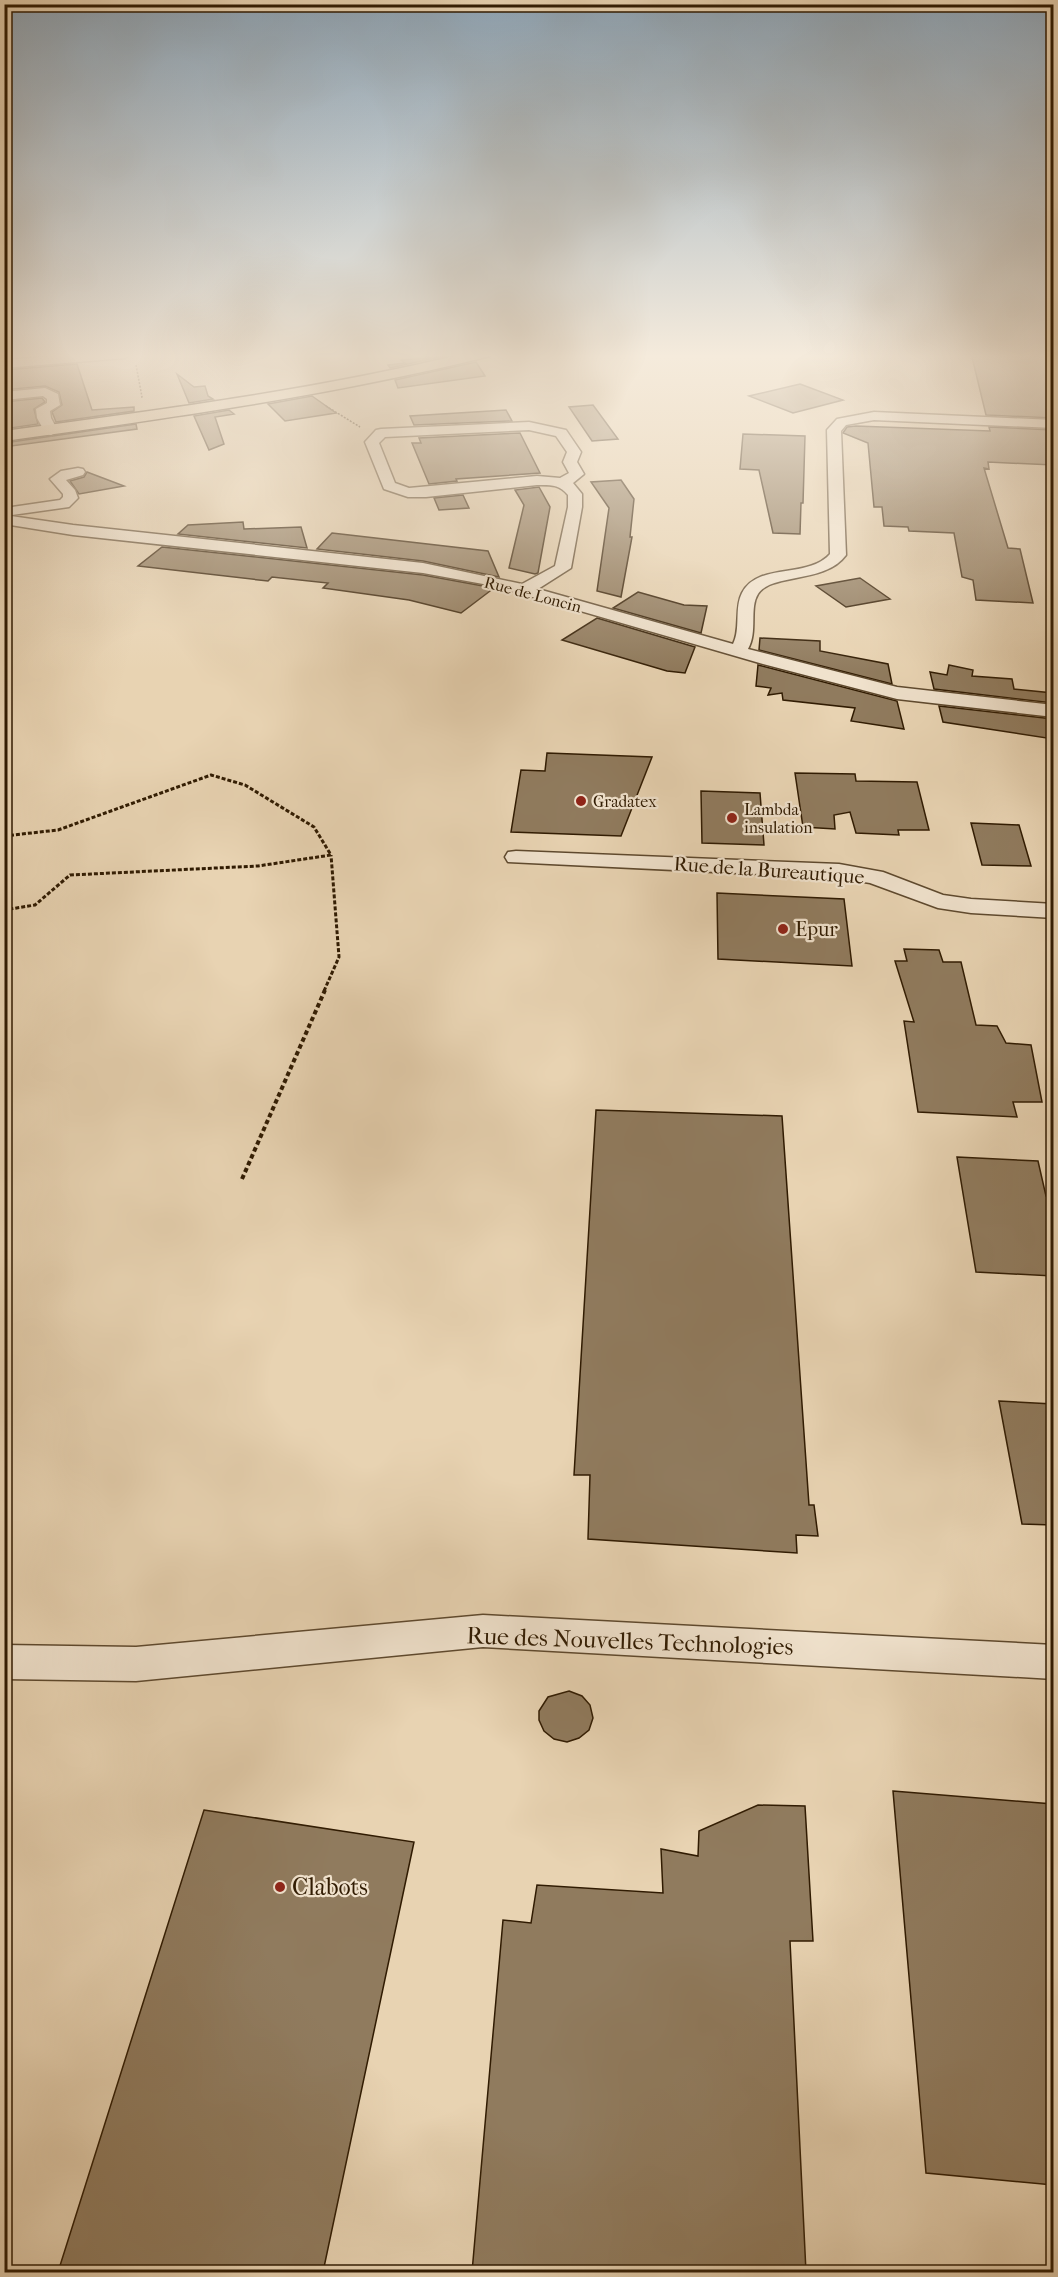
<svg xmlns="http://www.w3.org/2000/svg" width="1058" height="2277" font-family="'IM FELL French Canon',serif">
	<rect width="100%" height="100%" fill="#e8d3b2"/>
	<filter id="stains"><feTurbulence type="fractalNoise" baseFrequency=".00333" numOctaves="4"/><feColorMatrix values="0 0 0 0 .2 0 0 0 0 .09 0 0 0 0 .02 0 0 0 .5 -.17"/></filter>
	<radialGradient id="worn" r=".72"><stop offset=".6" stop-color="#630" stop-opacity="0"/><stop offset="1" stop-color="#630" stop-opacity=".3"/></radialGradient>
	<path fill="#907b5e" stroke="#301b02" stroke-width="1.5" d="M421 353H457L390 368 388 365 405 363 401 360 430 358Z
		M971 353H1053V418L986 415Z
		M476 362 485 376 398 388 395 380Z
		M77 364 92 410 134 407V411L56 422 52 412 62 405 59 392 45 386 4 390V370Z
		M177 374 194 387 205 386 208 396 213 399 189 403Z
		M800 384 843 400 793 413 749 396Z
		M312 396 336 413 285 421 268 404Z
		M42 398 45 402 34 409 38 424 4 429V402Z
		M593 405 618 439 592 441 569 407Z
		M229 410 234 414 215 417 224 444 209 450 194 416Z
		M506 410 512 421 414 425 410 416Z
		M136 424 137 429 4 447V443Z
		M856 426 990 431 989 427 1053 430V465L988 462 989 469 984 468 1008 548 1020 549 1033 603 976 600 973 580 962 577 954 533 909 531 908 527 884 526 882 507H874L868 443 843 433 847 427Z
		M520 433 540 473 456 479 457 481 429 484 412 443H421L419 438Z
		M743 434 805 436 803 503H801L800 534 773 533 759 470 740 469Z
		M87 472 124 486 79 494 70 481 84 477Z
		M621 480 634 499 630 537H632L621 597 597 591 609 508 591 482Z
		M539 487 550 507 538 573 535 574 509 568 524 505 515 490Z
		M463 495 469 508 439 510 434 498Z
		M243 522 244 529 301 527 307 548 178 534 188 525Z
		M332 533 488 551 499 577 423 561 317 549Z
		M162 547 423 575 494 588 461 613 409 600 323 588 328 583 272 577 268 581 138 566Z
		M860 578 890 599 846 607 816 586Z
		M638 592 684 605 707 606 701 633 613 608Z
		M597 618 695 647 685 673 667 671 562 640Z
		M760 638 820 641V651L888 664 892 684 759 650Z
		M758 665 897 701 904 729 851 721 855 708 783 700 782 693 768 695 771 688 756 686Z
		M949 665 973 670 972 676 1012 679 1014 689 1053 693V703L934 689 930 672 947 675Z
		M939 706 1053 719V739L943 722Z
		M547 753 652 757 621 836 511 832 521 770 545 771Z
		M795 773 855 774 856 781 917 782 929 830H898L899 835 856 833 850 812 834 815 835 829 803 827Z
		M701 791 760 793 764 845 702 843Z
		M971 823 1019 825 1031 866 982 865Z
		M717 893 844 899 852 966 718 959Z
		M904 949 939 950 943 962H961L976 1025 997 1026 1006 1043 1031 1045 1042 1102H1013L1017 1117 918 1112 904 1021 914 1022 895 961H907Z
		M596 1110 782 1116 809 1505H814L818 1536 796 1535 797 1553 588 1539 590 1475H574Z
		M957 1157 1038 1161 1046 1196H1053V1276L976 1272Z
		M999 1401 1053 1404V1525L1022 1524Z
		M569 1691 582 1696 590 1705 593 1718 589 1730 579 1738 567 1742 554 1739 544 1731 539 1720V1711L548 1697Z
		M893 1791 1053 1804V2185L926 2173Z
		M758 1805 805 1806 813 1941H790L806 2272H472L503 1920 531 1923 537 1885 663 1893 661 1849 698 1856 699 1831Z
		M204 1810 414 1842 323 2272H58Z"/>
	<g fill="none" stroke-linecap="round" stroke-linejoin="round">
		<defs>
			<path id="minor" d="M94 353 131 354 125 358 4 368V360Z
				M45 388 58 394 60 405 50 411 51 418 58 431 51 435 46 434 37 418 36 409 47 403V399L43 396 4 400V392Z
				M874 412 1054 420V428L874 420 846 425 841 431 846 555C825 584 771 573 758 594 749 608 758 632 748 649L897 687 1054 705V717L897 699 763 664 494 586 423 573 73 535 4 524V515L73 525 423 563 522 584 555 566 568 507V495C559 484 550 485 537 485L426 497H408L384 489 365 442 376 430 381 429 529 422 566 430 581 452 577 462 584 474 573 483 582 494V507L571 568 538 589 733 644C741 629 734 608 742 593 758 562 808 579 830 554L827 430 837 419ZM529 430 556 436 567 452 563 462 569 473 560 478 537 476 409 488 395 483 379 443 385 437Z
				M78 468 83 469 85 472 83 475 66 480 75 490 78 498 69 507 12 515 5 511 12 507 60 500 63 497V494L50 479 61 471Z
				M516 851 839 864 883 872 943 895 971 899 1054 904V918L971 913 938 908 870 883 839 878 508 862 505 857 508 852Z
				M483 1615 1054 1645V1679L483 1647 136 1681 4 1679V1645L136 1647Z"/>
			<path id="major" d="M467 353H492L490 356C331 396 167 418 4 441V431C159 410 316 390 467 353Z"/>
		</defs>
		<use href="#minor" stroke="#5e492e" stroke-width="3"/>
		<use href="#major" stroke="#301b02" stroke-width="3"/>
		<path stroke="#301b02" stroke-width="1.5" stroke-dasharray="2 1.5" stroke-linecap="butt" d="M136 365 142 397 140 398
			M326 406 360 427"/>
		<path stroke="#301b02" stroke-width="3" stroke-dasharray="4 2" stroke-linecap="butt" d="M4 836 58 830 211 775 245 785 314 827 331 855 258 866 70 875 35 905 4 910
			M324 991 339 957 331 855"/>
		<path stroke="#301b02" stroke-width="4" stroke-dasharray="4.5 3" stroke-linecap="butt" d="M242 1179 325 990"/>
		<use href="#minor" fill="#f0e2cd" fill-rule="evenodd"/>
		<use href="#major" fill="#e8d3b2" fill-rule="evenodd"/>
	</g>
	<linearGradient id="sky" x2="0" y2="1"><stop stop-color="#8fa7ba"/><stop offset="0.53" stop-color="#f5ebdc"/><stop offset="1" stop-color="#f5ebdc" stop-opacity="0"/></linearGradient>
	<rect width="1058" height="672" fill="url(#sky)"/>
	<g fill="#8f2418" stroke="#f0e2cd" stroke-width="2">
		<circle cx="581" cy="801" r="6"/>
		<circle cx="732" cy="818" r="6"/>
		<circle cx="783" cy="929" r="6"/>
		<circle cx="280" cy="1887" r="6"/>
	</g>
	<g text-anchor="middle" stroke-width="4.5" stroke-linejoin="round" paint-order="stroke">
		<g font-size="16" fill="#301b02" stroke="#f0e2cd">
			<text transform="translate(533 594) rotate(15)" y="6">Rue de Loncin</text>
		</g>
		<g font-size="16" fill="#301b02" stroke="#f0e2cd" text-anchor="start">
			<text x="593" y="807">Gradatex</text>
			<text x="744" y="815">Lambda<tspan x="744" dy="18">insulation</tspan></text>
		</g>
		<g font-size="20" fill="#301b02" stroke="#f0e2cd">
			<text transform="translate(769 870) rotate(4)" y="7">Rue de la Bureautique</text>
		</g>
		<g font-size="20" fill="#301b02" stroke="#f0e2cd" text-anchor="start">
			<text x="795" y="936">Epur</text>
		</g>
		<g font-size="24" fill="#301b02" stroke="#f0e2cd">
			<text transform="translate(630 1641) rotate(2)" y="8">Rue des Nouvelles Technologies</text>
		</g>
		<g font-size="24" fill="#301b02" stroke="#f0e2cd" text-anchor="start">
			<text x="292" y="1895">Clabots</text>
		</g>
	</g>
	<rect width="1058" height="2277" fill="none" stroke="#e8d3b2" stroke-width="24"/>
	<rect x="6" y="6" width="1046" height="2265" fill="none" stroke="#301b02" stroke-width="3"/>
	<rect x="12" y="12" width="1034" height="2253" fill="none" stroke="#301b02" stroke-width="1.5"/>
	<rect width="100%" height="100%" filter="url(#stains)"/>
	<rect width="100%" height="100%" fill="url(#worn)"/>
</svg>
